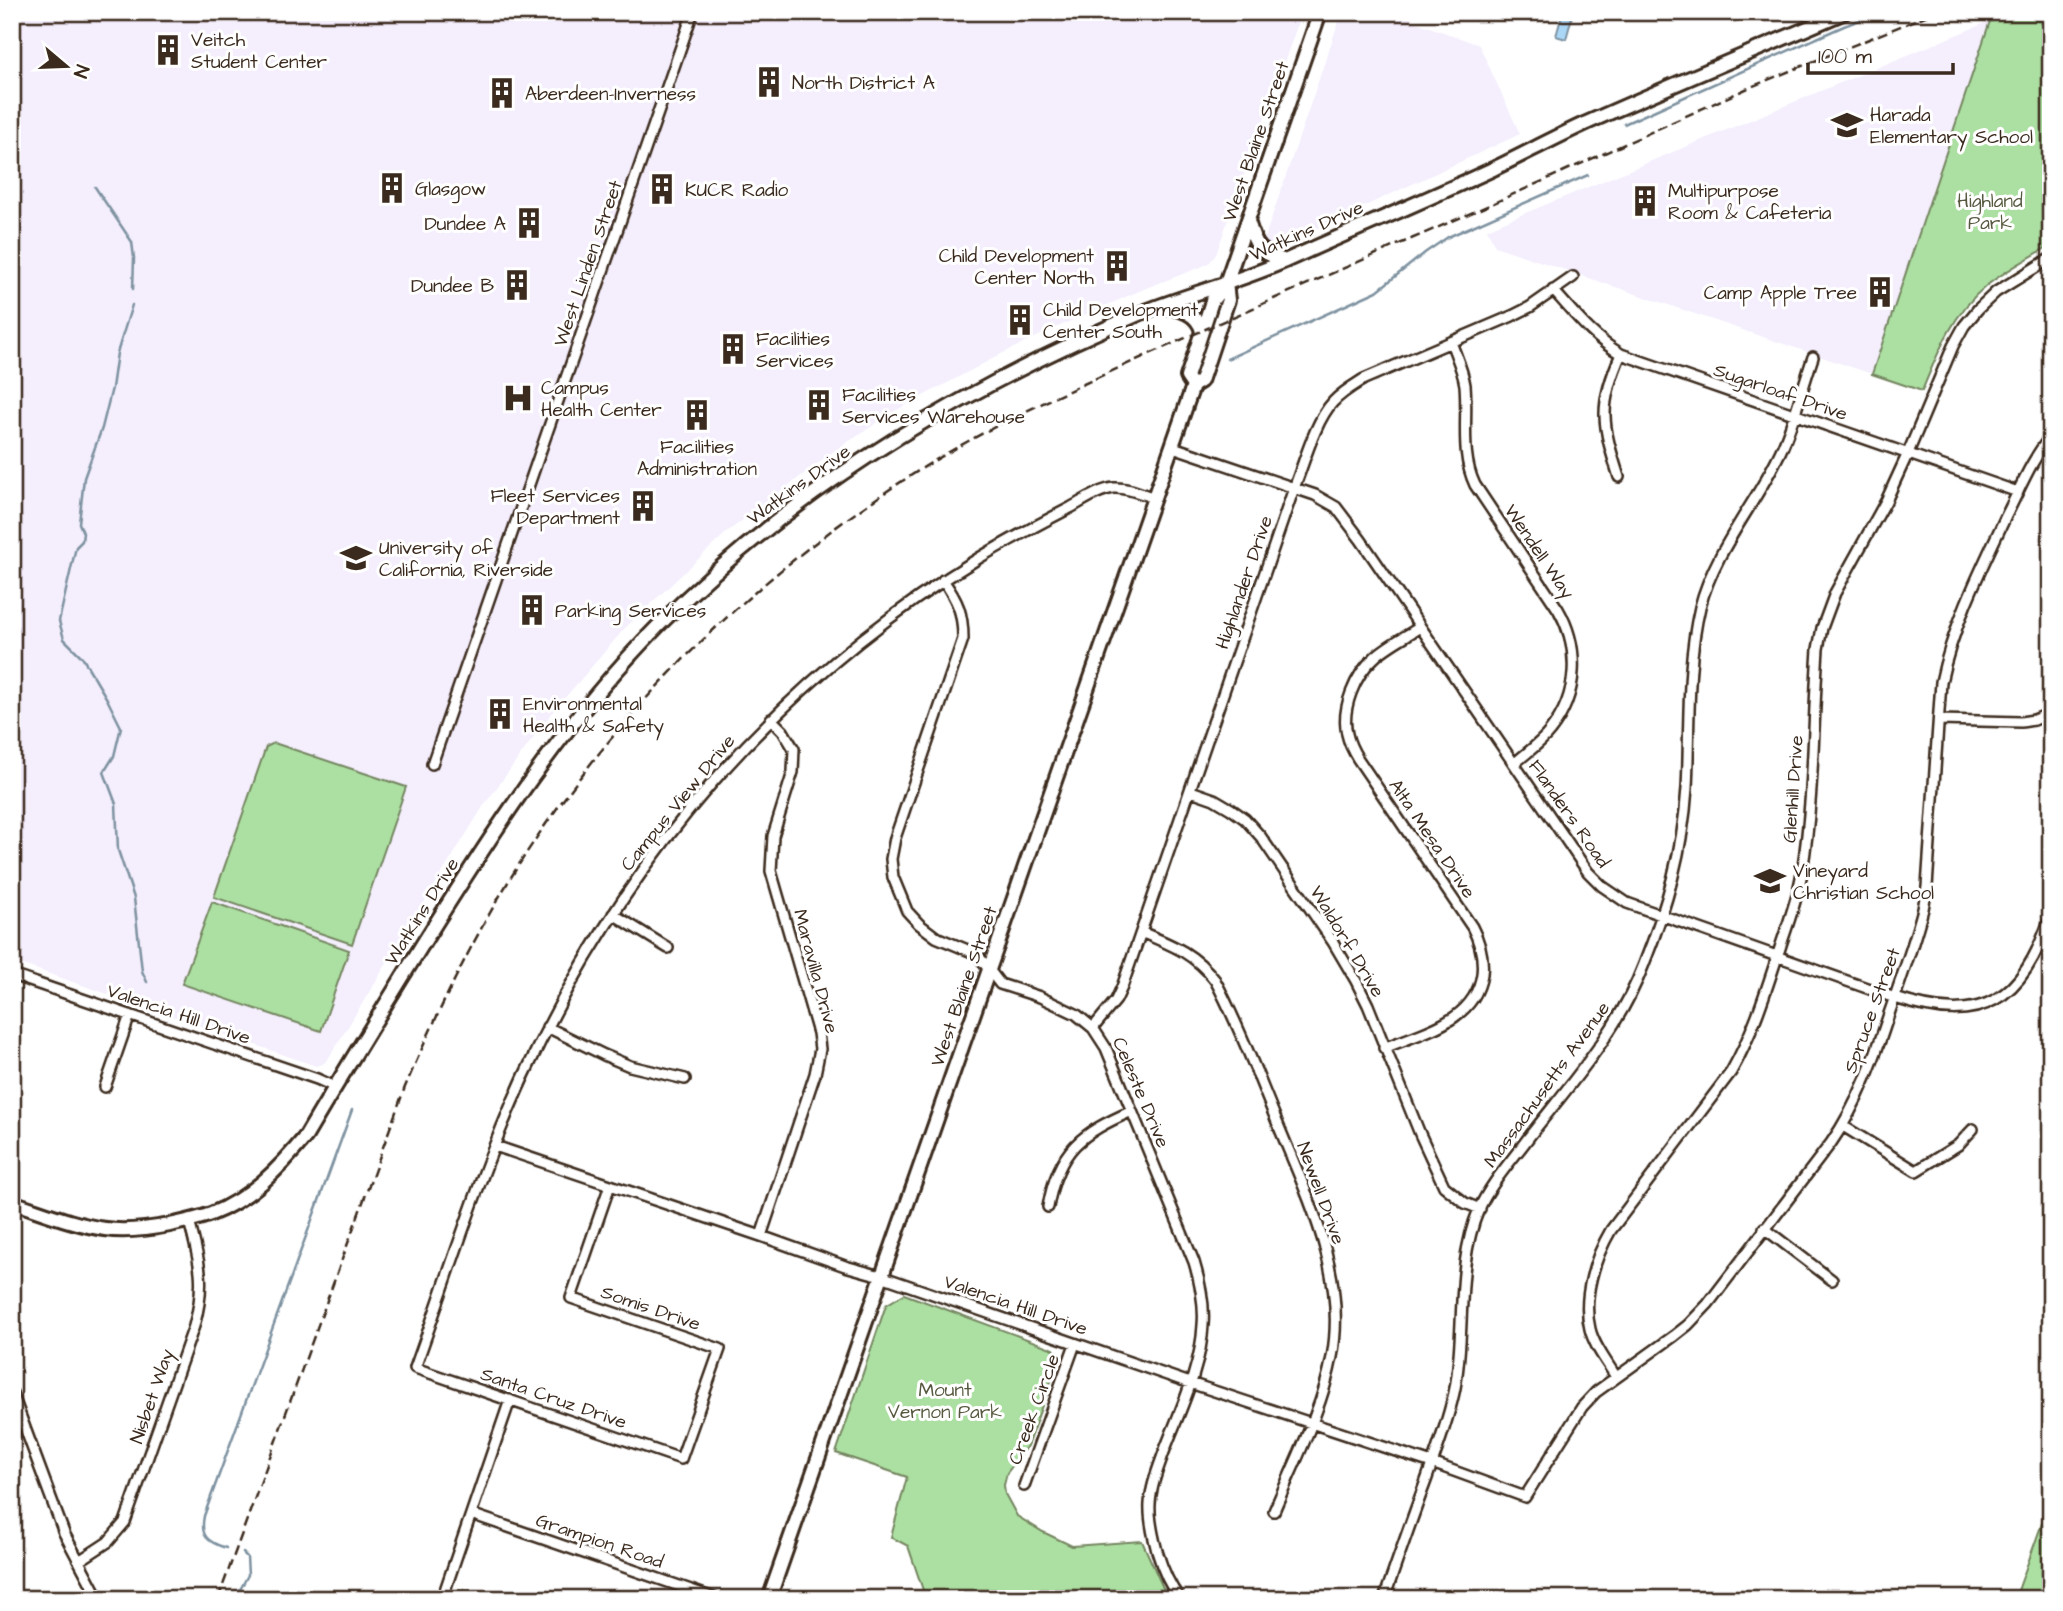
<svg xmlns="http://www.w3.org/2000/svg" width="2063" height="1611" font-family="'Architects Daughter',sans-serif">
	<rect width="100%" height="100%" fill="#fff"/>
	<filter id="ink" filterUnits="userSpaceOnUse"><feTurbulence type="fractalNoise" baseFrequency=".0143" numOctaves="2"/><feDisplacementMap in="SourceGraphic" scale="14" xChannelSelector="R" yChannelSelector="G"/><feConvolveMatrix kernelMatrix="1 2 1 2 8 2 1 2 1" color-interpolation-filters="sRGB"/></filter>
	<g filter="url(#ink)">
		<path fill="#f4eefd" d="M12 12H1302L1216 254 1210 262 1201 267 1146 288 1064 324 1005 352 895 411 834 451 727 532 625 628 550 715 484 805 328 1059 323 1064 316 1066 12 961Z
			M1342 12H1412L1410 20 1479 45 1520 134 1281 245 1276 247 1271 246 1266 242 1265 237Z
			M1990 21 1872 374 1495 246 1487 229Z"/>
		<path fill="#ace0a2" stroke="#748560" stroke-width="2" d="M2017 12H2051V245C2029 258 2006 270 1986 286 1953 313 1938 352 1922 391L1872 374 1990 21Z
			M274 743 406 787 352 944 214 897 266 747Z
			M212 902 349 950 321 1031 182 984Z
			M904 1294 1054 1349 1059 1356 1057 1365 1027 1446 1007 1473 1004 1485 1005 1494 1017 1516 1043 1532 1072 1546 1142 1541 1168 1599H926L908 1546 891 1537 907 1477 836 1453 886 1305Z
			M2051 1498V1599H2015Z"/>
		<path fill="#abd7f7" stroke="#7e92a0" stroke-width="2" d="M1562 15 1572 17 1566 39 1556 36Z"/>
		<g fill="none" stroke-linecap="round" stroke-linejoin="round">
			<path stroke="#7e92a0" stroke-width="2.5" d="M1624 124 1844 26 1880 12
				M95 187 132 242 134 258 133 289
				M132 305 117 353 112 388 102 428 84 478 79 523 83 533 82 541 76 547 59 621 64 639 82 657 107 699 121 727 114 756 104 772 116 804 118 850 134 898 142 971 147 982
				M1227 359 1377 291 1426 252 1448 237 1588 175
				M226 1548C207 1542 200 1536 204 1516L352 1110
				M235 1599 248 1575 247 1557 243 1553"/>
			<defs>
				<path id="street" d="M1553 290C1574 313 1593 338 1621 354L2018 492
					M1451 342C1456 356 1463 371 1465 385 1468 419 1460 454 1475 485L1558 609C1580 647 1579 695 1550 731 1540 744 1526 753 1514 764
					M1173 447 1315 495 1336 507 1361 540 1588 872 1602 886 1627 903 1895 998C1983 1027 2022 1001 2051 915
					M1619 477C1602 424 1598 406 1621 354
					M943 580C958 601 963 613 963 639L895 838 891 859 893 877 907 911 919 924 936 937 977 954 1000 984 1040 997 1076 1014 1093 1028 1106 1048 1194 1262C1200 1282 1205 1304 1203 1325 1201 1369 1179 1412 1164 1452 1158 1469 1151 1486 1150 1504 1149 1520 1153 1536 1157 1551 1162 1568 1169 1585 1180 1599
					M1939 720 2021 722 2034 720 2051 713
					M432 764 693 12
					M1191 791 1214 799 1231 809 1245 819 1261 837 1333 942 1356 981 1368 1005 1420 1134 1444 1186 1465 1203 1480 1209
					M613 914 668 948
					M1141 932C1172 945 1194 953 1215 980 1238 1023 1256 1071 1275 1117 1305 1192 1348 1273 1332 1357 1322 1410 1295 1461 1274 1511
					M12 975 317 1079 335 1087
					M547 1027 604 1055 630 1066 685 1079
					M1093 1028 1116 1000 1122 987 1294 488C1304 463 1315 421 1333 402 1342 392 1353 386 1364 379L1512 316 1530 307 1573 277
					M1384 1048C1422 1032 1475 1022 1482 974 1484 957 1480 942 1472 927L1358 759C1353 751 1349 743 1347 734 1341 708 1355 675 1374 658 1386 646 1405 637 1420 627
					M105 1087 130 1015
					M1843 1126 1916 1171 1958 1145 1973 1129
					M495 1146 761 1236 845 1266 881 1276 1190 1383 1432 1463 1525 1497 1582 1407 1596 1392 1674 1336 1688 1325 1708 1304 1831 1143C1859 1103 1875 1057 1890 1011 1902 977 1914 943 1923 909L1927 887 1941 682C1953 625 1981 569 2006 516 2020 489 2031 460 2051 436
					M610 1185 571 1298 720 1349 681 1459 415 1368C450 1271 480 1172 523 1078 623 861 775 682 979 558 1009 540 1039 524 1070 508 1083 501 1098 490 1114 488 1127 487 1142 494 1155 498
					M1048 1207C1058 1149 1082 1133 1132 1111
					M1764 1228 1832 1280
					M761 1236 815 1074 820 1049 818 1033 771 871 773 836 793 772 794 749 783 731 771 719
					M1616 1377C1607 1362 1594 1346 1590 1329 1582 1297 1595 1257 1611 1230L1731 1072C1753 1033 1766 991 1780 948 1788 923 1798 898 1802 872 1814 798 1813 723 1818 649L1822 628 1835 593 1886 501 1908 453 1953 346 1964 326 1978 309 1996 292 2051 258
					M12 1393 64 1533 99 1599
					M1024 1486 1075 1344
					M471 1514 717 1599
					M79 1561 108 1542 125 1522 194 1326C206 1284 200 1262 189 1221
					M442 1599 510 1400
					M1384 1599C1398 1559 1412 1518 1427 1478 1437 1449 1449 1419 1455 1388 1466 1329 1455 1266 1479 1209 1491 1183 1512 1160 1529 1137 1572 1082 1619 1030 1644 964 1667 906 1683 850 1687 788 1690 729 1686 666 1700 607 1715 548 1759 501 1783 446 1795 418 1803 386 1813 357"/>
				<path id="secondary" d="M1248 221C1256 248 1259 252 1285 261
					M1162 306C1179 309 1197 312 1202 331
					M1193 386 1187 377 1212 301 1226 283 1320 12
					M12 1202C43 1212 74 1225 105 1229 126 1232 149 1229 170 1225 183 1222 198 1219 211 1214 250 1199 280 1168 306 1136 344 1071 384 1007 424 942 494 830 565 720 659 625 796 487 967 386 1146 311 1192 293 1240 281 1285 261 1354 230 1424 201 1493 169 1522 155 1552 139 1582 125 1669 86 1757 50 1845 12
					M769 1599 1193 386 1201 381 1228 300 1226 283"/>
			</defs>
			<use href="#street" stroke="#3b2a1e" stroke-width="14"/>
			<use href="#secondary" stroke="#3b2a1e" stroke-width="18"/>
			<use href="#street" stroke="#fff" stroke-width="9"/>
			<use href="#secondary" stroke="#fff" stroke-width="12"/>
			<path stroke="#3b2a1e" stroke-width="2.5" stroke-dasharray="10 5" stroke-linecap="butt" d="M218 1599 405 1087C432 1025 461 963 495 904 600 723 756 570 934 461 998 422 1066 392 1134 361 1214 325 1294 290 1374 255 1439 227 1504 199 1569 169 1628 143 1687 115 1746 89 1809 63 1872 38 1935 12"/>
		</g>
	</g>
	<defs>
		<symbol id="building-bare" viewBox="-9 -9 18 18"><path d="M-4-6H4V6H1V3H-1V6H-4ZM-2.5-4.3h1.7v1.8h-1.7ZM.8-4.3h1.7v1.8H.8ZM-2.5-1h1.7V.8h-1.7ZM.8-1h1.7V.8H.8Z" fill="#3b2a1e" stroke="#fff" stroke-width="2.5" paint-order="stroke"/></symbol>
		<symbol id="school-bare" viewBox="-9 -9 18 18"><path d="M0-5L7-2L0 1L-7-2ZM-4 1L0 2.5L4 1V4Q0 6-4 4Z" fill="#3b2a1e" stroke="#fff" stroke-width="2.5" paint-order="stroke"/></symbol>
		<symbol id="hospital-bare" viewBox="-9 -9 18 18"><path d="M-5-5h3v3.5h4V-5h3V5h-3V1.5h-4V5h-3Z" fill="#3b2a1e" stroke="#fff" stroke-width="2.5" paint-order="stroke"/></symbol>
		<symbol id="university-bare" viewBox="-9 -9 18 18"><path d="M0-5L7-2L0 1L-7-2ZM-4 1L0 2.5L4 1V4Q0 6-4 4Z" fill="#3b2a1e" stroke="#fff" stroke-width="2.5" paint-order="stroke"/></symbol>
	</defs>
	<g fill-rule="evenodd">
		<use href="#building-bare" x="146" y="28" width="44" height="44"/>
		<use href="#building-bare" x="747" y="60" width="44" height="44"/>
		<use href="#building-bare" x="480" y="71" width="44" height="44"/>
		<use href="#school-bare" x="1825" y="103" width="44" height="44"/>
		<use href="#building-bare" x="370" y="166" width="44" height="44"/>
		<use href="#building-bare" x="640" y="167" width="44" height="44"/>
		<use href="#building-bare" x="1623" y="179" width="44" height="44"/>
		<use href="#building-bare" x="507" y="201" width="44" height="44"/>
		<use href="#building-bare" x="1095" y="244" width="44" height="44"/>
		<use href="#building-bare" x="495" y="263" width="44" height="44"/>
		<use href="#building-bare" x="1858" y="270" width="44" height="44"/>
		<use href="#building-bare" x="998" y="298" width="44" height="44"/>
		<use href="#building-bare" x="711" y="327" width="44" height="44"/>
		<use href="#hospital-bare" x="496" y="376" width="44" height="44"/>
		<use href="#building-bare" x="797" y="383" width="44" height="44"/>
		<use href="#building-bare" x="675" y="393" width="44" height="44"/>
		<use href="#building-bare" x="621" y="484" width="44" height="44"/>
		<use href="#university-bare" x="334" y="536" width="44" height="44"/>
		<use href="#building-bare" x="510" y="588" width="44" height="44"/>
		<use href="#building-bare" x="478" y="692" width="44" height="44"/>
		<use href="#school-bare" x="1748" y="859" width="44" height="44"/>
	</g>
	<g text-anchor="middle" stroke-width="6" stroke-linejoin="round" paint-order="stroke">
		<g font-size="19" fill="#3b2a1e" stroke="#fff" text-anchor="start">
			<text x="191" y="46">Veitch<tspan x="191" dy="22">Student Center</tspan></text>
			<text x="792" y="89">North District A</text>
			<text x="525" y="100">Aberdeen-Inverness</text>
			<text x="1870" y="121">Harada<tspan x="1870" dy="22">Elementary School</tspan></text>
			<text x="415" y="195">Glasgow</text>
			<text x="685" y="196">KUCR Radio</text>
			<text x="1668" y="197">Multipurpose<tspan x="1668" dy="22">Room &amp; Cafeteria</tspan></text>
			<text x="506" y="230" text-anchor="end">Dundee A</text>
			<text x="1094" y="262" text-anchor="end">Child Development<tspan x="1094" dy="22">Center North</tspan></text>
			<text x="494" y="292" text-anchor="end">Dundee B</text>
			<text x="1857" y="299" text-anchor="end">Camp Apple Tree</text>
			<text x="1043" y="316">Child Development<tspan x="1043" dy="22">Center South</tspan></text>
			<text x="756" y="345">Facilities<tspan x="756" dy="22">Services</tspan></text>
			<text x="541" y="394">Campus<tspan x="541" dy="22">Health Center</tspan></text>
			<text x="842" y="401">Facilities<tspan x="842" dy="22">Services Warehouse</tspan></text>
			<text x="697" y="453" text-anchor="middle">Facilities<tspan x="697" dy="22">Administration</tspan></text>
			<text x="620" y="502" text-anchor="end">Fleet Services<tspan x="620" dy="22">Department</tspan></text>
			<text x="379" y="554">University of<tspan x="379" dy="22">California, Riverside</tspan></text>
			<text x="555" y="617">Parking Services</text>
			<text x="523" y="710">Environmental<tspan x="523" dy="22">Health &amp; Safety</tspan></text>
			<text x="1793" y="877">Vineyard<tspan x="1793" dy="22">Christian School</tspan></text>
		</g>
		<g font-size="19" fill="#3b2a1e" stroke="#fff">
			<text transform="translate(1255 141) rotate(-71)" y="7">West Blaine Street</text>
			<text transform="translate(1306 230) rotate(-24)" y="7">Watkins Drive</text>
			<text transform="translate(587 263) rotate(-71)" y="7">West Linden Street</text>
			<text transform="translate(1781 391) rotate(19)" y="7">Sugarloaf Drive</text>
			<text transform="translate(798 484) rotate(-36)" y="7">Watkins Drive</text>
			<text transform="translate(1540 551) rotate(56)" y="7">Wendell Way</text>
			<text transform="translate(1243 582) rotate(-71)" y="7">Highlander Drive</text>
			<text transform="translate(1792 789) rotate(-86)" y="7">Glenhill Drive</text>
			<text transform="translate(677 802) rotate(-51)" y="7">Campus View Drive</text>
			<text transform="translate(1570 813) rotate(55)" y="7">Flanders Road</text>
			<text transform="translate(1433 838) rotate(56)" y="7">Alta Mesa Drive</text>
			<text transform="translate(421 911) rotate(-58)" y="7">Watkins Drive</text>
			<text transform="translate(1348 941) rotate(59)" y="7">Waldorf Drive</text>
			<text transform="translate(817 971) rotate(75)" y="7">Maravilla Drive</text>
			<text transform="translate(963 986) rotate(-71)" y="7">West Blaine Street</text>
			<text transform="translate(1871 1010) rotate(-70)" y="7">Spruce Street</text>
			<text transform="translate(179 1013) rotate(19)" y="7">Valencia Hill Drive</text>
			<text transform="translate(1546 1084) rotate(-54)" y="7">Massachusetts Avenue</text>
			<text transform="translate(1142 1092) rotate(67)" y="7">Celeste Drive</text>
			<text transform="translate(1322 1193) rotate(70)" y="7">Newell Drive</text>
			<text transform="translate(1016 1304) rotate(19)" y="7">Valencia Hill Drive</text>
			<text transform="translate(651 1307) rotate(19)" y="7">Somis Drive</text>
			<text transform="translate(151 1396) rotate(-71)" y="7">Nisbet Way</text>
			<text transform="translate(554 1397) rotate(19)" y="7">Santa Cruz Drive</text>
			<text transform="translate(1033 1409) rotate(-70)" y="7">Creek Circle</text>
			<text transform="translate(600 1540) rotate(19)" y="7">Grampion Road</text>
		</g>
		<g font-size="19" fill="#57583f" stroke="#fff">
			<text x="1990" y="207">Highland<tspan x="1990" dy="22">Park</tspan></text>
			<text x="945" y="1396">Mount<tspan x="945" dy="22">Vernon Park</tspan></text>
		</g>
	</g>
	<rect width="2063" height="1611" fill="none" stroke="#fff" stroke-width="42"/>
	<rect x="21" y="21" width="2021" height="1569" fill="none" stroke="#3b2a1e" stroke-width="2.5" filter="url(#ink)"/>
	<g transform="translate(66 66) rotate(109)" stroke="#ffffff" stroke-width="5" paint-order="stroke">
	<path d="M0-5L12 26L0 18L-12 26Z" fill="#3b2a1e"/>
	<text y="-10" font-size="19" font-weight="bold" text-anchor="middle" fill="#3b2a1e">N</text>
	</g>
	<path d="M1808 63v10h145v-10" fill="none" stroke="#3b2a1e" stroke-width="3.5"/>
	<text x="1818" y="63" font-size="21" fill="#3b2a1e" stroke="#ffffff" stroke-width="5" paint-order="stroke">100 m</text>
</svg>
